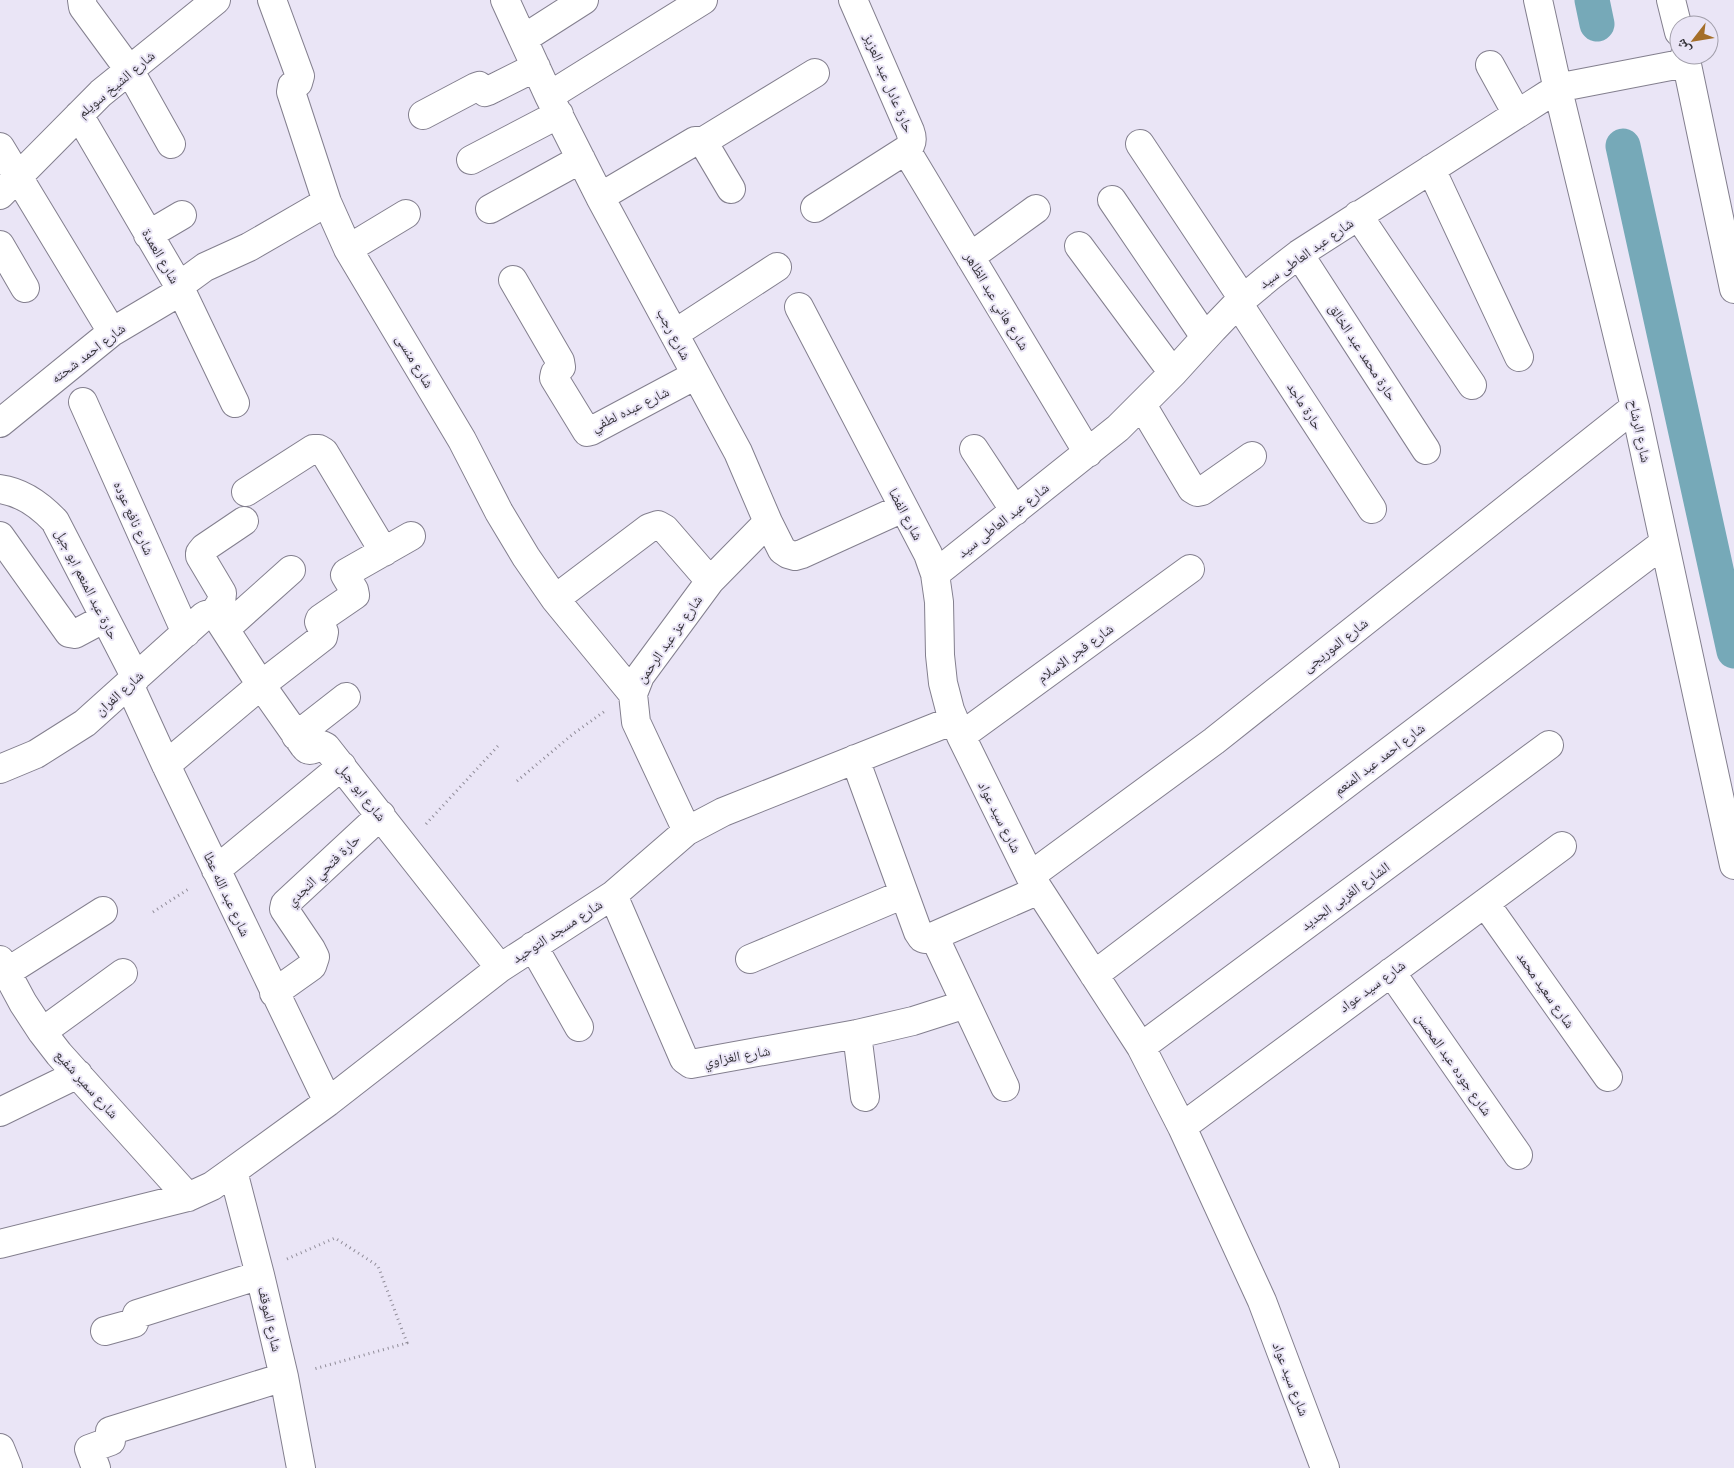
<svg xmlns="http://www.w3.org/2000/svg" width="1734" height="1468" font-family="Quicksand,'Noto Naskh Arabic',sans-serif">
	<rect width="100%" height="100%" fill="#eae5f6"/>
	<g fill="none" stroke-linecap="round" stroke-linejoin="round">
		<path stroke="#76a9b8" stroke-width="35" d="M1592 0 1597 24
			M1623 146 1734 651"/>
		<defs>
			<path id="minor" d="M82 0 83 7 130 71 171 144
				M272 0 300 76 298 83 292 86 291 92 327 202 348 249 462 440 499 512 526 557 555 599 633 694
				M505 0 549 96 600 197 738 452 768 522 782 550 788 554 795 556 802 554 903 508
				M1538 0 1558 90 1635 407 1734 865
				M1671 0 1679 32
				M523 39 584 0
				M1685 55 1734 289
				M1490 65 1517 114
				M549 96 703 0
				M79 115 179 286 235 403
				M423 115 476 87 479 86 485 92 488 91 536 67
				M702 142 815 73
				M1140 144 1243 299
				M0 147 112 332
				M906 150 1088 453
				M471 160 559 114
				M1431 169 1519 357
				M0 195 101 93 216 0
				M600 197 695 141H699L705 145 731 189
				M1112 200 1205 337
				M815 208 906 150C912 145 913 139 910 131L853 0
				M490 209 581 159
				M1358 215 1472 385
				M148 235 182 215
				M0 245 25 288
				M1079 246 1173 373
				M348 249 406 214
				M1299 254 1426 450
				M970 257 1036 209
				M513 280 560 361 561 367 555 373 554 378 587 432 591 431 696 375
				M179 286 205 267 249 247 327 202
				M1238 303 1372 509
				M799 307 928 554 935 574 939 602 940 655 943 683 950 710 961 736 1030 876 1141 1047 1182 1127 1262 1301 1325 1468
				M674 334 777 267
				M83 402 186 633
				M1142 405 1192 489 1197 492 1202 491 1252 456
				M0 423 112 332 181 291
				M974 449 1015 511
				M0 489C22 492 40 505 55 521L136 678
				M246 492 313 449H319L324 452 384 552
				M0 536 69 633 75 634 105 618
				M935 574 1118 428 1173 373 1213 329 1238 303 1268 278 1299 254 1547 95 1567 86 1686 63
				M555 599 649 528 658 525 665 529 710 581
				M213 614 221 603 222 593 200 556V553L204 548 244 521
				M225 629 291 570
				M129 684 166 765 328 1102
				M296 736 346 697
				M961 736 1190 569
				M855 759 918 932 922 938 925 939 934 936 1039 890
				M166 765 261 685 323 637 324 632 319 622 320 619 355 595 354 590 345 575 346 573 411 536
				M0 769 36 754 85 723 204 616C209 613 212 614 217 617L261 685 304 746C310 754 315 748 322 745L326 747 500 968
				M687 831 636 722 633 694 640 676 710 581 768 522
				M216 870 342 766
				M1030 876 1214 741 1635 407
				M613 895 684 1059 691 1064 857 1034 913 1021 966 1004
				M1485 903 1608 1077
				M934 936 1005 1087
				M533 946 579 1027
				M750 959 904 894
				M0 960 23 1003 42 1032 59 1054 188 1197
				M7 972 103 911
				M1391 972 1518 1155
				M1094 975 1664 543
				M274 993 312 966 315 957 311 949 284 909 285 904 381 815
				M42 1032 123 973
				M857 1034 865 1097
				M1141 1047 1549 745
				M0 1112 78 1074
				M1182 1127 1562 846
				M233 1171 260 1275 284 1377 301 1468
				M0 1244 188 1197 212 1186 233 1171 328 1102 500 968 613 895 687 831 723 812 954 720
				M105 1331 134 1323 137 1314 260 1275
				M0 1448 8 1468
				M96 1468 89 1449 111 1441 110 1431 284 1377"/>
		</defs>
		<use href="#minor" stroke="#837f8e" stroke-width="30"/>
		<path stroke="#908c98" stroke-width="3" stroke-dasharray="1 4" stroke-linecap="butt" d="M517 781 573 734 605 711
			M426 824 498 746
			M153 912 190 888
			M287 1259 335 1238 378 1266 407 1343 314 1369"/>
		<use href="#minor" stroke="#fff" stroke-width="28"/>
	</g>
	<g text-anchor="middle" stroke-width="4" stroke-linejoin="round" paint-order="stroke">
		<g font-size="14" fill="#37353b" stroke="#eae5f6">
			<text transform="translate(889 83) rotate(67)" y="5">حارة عادل عبد العزيز</text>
			<text transform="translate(116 84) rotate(-40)" y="5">شارع الشيخ سويلم</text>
			<text transform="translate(1306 253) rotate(-35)" y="5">شارع عبد العاطى سيد</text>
			<text transform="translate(161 256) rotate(60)" y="5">شارع العمدة</text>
			<text transform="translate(997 301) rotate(59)" y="5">شارع هاني عبد الظاهر</text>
			<text transform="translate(674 334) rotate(62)" y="5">شارع رجب</text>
			<text transform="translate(1363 352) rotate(57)" y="5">حارة محمد عبد الخالق</text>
			<text transform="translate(88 353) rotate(-37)" y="5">شارع احمد شحته</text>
			<text transform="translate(415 361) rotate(59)" y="5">شارع منسى</text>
			<text transform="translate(1305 406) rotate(57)" y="5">حارة ماجد</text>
			<text transform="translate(630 409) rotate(-26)" y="5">شارع عبده لطفي</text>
			<text transform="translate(1640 431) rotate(78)" y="5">شارع الرشاح</text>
			<text transform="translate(906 514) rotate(62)" y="5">شارع الفضا</text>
			<text transform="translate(134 518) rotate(66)" y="5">شارع نافع عوده</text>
			<text transform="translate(1003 520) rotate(-38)" y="5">شارع عبد العاطى سيد</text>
			<text transform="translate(87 584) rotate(63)" y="5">حارة عبد المنعم ابو جيل</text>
			<text transform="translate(669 639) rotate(-55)" y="5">شارع عز عبد الرحمن</text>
			<text transform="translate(1335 645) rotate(-38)" y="5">شارع الموريجى</text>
			<text transform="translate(1075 653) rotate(-36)" y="5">شارع فجر الاسلام</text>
			<text transform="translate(119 693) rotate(-42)" y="5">شارع الفران</text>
			<text transform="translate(1379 759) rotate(-37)" y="5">شارع احمد عبد المنعم</text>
			<text transform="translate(362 792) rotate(52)" y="5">شارع ابو جبل</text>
			<text transform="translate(1000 817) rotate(63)" y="5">شارع سيد عواد</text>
			<text transform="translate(323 870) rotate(-44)" y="5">حارة فتحي النجدي</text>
			<text transform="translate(227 894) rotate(65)" y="5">شارع عبد الله عطا</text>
			<text transform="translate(1345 896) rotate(-36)" y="5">الشارع الغربى الجديد</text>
			<text transform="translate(557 931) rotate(-33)" y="5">شارع مسجد التوحيد</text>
			<text transform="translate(1372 986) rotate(-36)" y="5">شارع سيد عواد</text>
			<text transform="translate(1546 990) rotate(55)" y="5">شارع سعيد محمد</text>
			<text transform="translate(737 1056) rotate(-10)" y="5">شارع الغزاوي</text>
			<text transform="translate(1454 1064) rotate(55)" y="5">شارع جوده عبد المحسن</text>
			<text transform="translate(87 1084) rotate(48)" y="5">شارع سمير شفيع</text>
			<text transform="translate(270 1319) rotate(77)" y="5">شارع الموقف</text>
			<text transform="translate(1291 1379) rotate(69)" y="5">شارع سيد عواد</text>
		</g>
	</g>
	<g transform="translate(1694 40) rotate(239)"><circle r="24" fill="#eae5f6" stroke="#a29fab"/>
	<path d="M0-4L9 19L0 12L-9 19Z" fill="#a46e28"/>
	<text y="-8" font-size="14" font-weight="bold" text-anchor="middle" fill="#37353b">ش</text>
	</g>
</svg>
